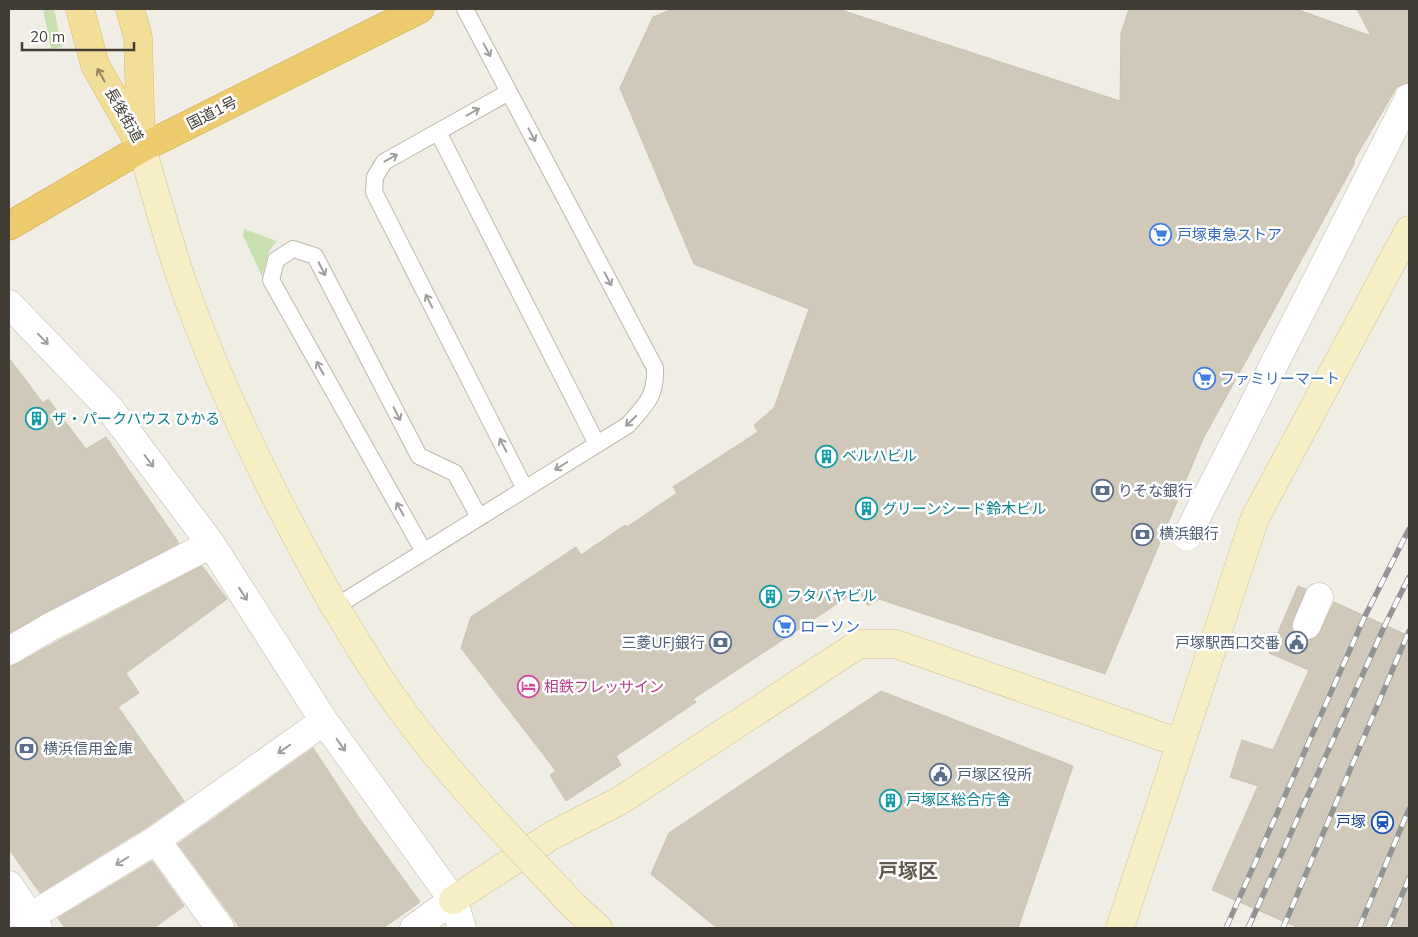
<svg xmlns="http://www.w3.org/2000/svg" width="1418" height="937" font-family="Mulish,'Noto Sans JP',sans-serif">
	<rect width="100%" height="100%" fill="#f0ede4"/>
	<path fill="#c8e0b0" d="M43 9H54L62 47 51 49Z
		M244 229 277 241 269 251 262 276 243 236Z"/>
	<path fill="#d0c9ba" stroke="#cac1ae" d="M673 9H838L1120 101 1121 33 1129 9H1296L1371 36 1357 9H1409V83L1397 87 1354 160V164L1203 439 1105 674 879 599 868 606 858 590 693 699 696 702 616 756 621 765 566 801 550 775 556 771 461 648 471 617 576 547 581 555 625 525 627 527 677 493 673 487 758 432 754 425 774 408 809 309 694 264 620 88 653 17Z
		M9 358 43 403 48 399 86 449 106 437 179 543 9 633Z
		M202 566 227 599 126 673 139 693 118 707 184 801 147 827 40 893 9 849V667L17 664 56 642Z
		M1298 586 1306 589 1291 626 1294 634 1300 639 1309 640 1317 637 1334 602 1409 636V928H1299L1212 890 1258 786 1230 777 1242 740 1273 750 1309 670 1269 653Z
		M881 691 1073 766 1018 928H717L651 874 669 833Z
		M313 748 360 819 420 902 383 928H240L178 844Z
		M152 861 184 906 154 928H65L58 918Z"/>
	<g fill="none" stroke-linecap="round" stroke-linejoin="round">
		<defs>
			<path id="lane" d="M509 92 384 162 375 177 374 192 525 489
				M438 132 597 444
				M424 552 271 280 276 260 293 249 315 256 419 456 455 473 479 517
				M335 607 628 425C646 404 656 397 655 368L465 9"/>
			<path id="street" d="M9 304 110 409 211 544 324 721 453 900 462 928
				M1307 625 1319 597
				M9 651 48 628 211 544
				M156 840 220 928
				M9 885 38 928
				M12 928 156 840 324 721
				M414 928 453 900"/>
			<path id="secondary" d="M142 148C154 190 166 233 180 275 220 391 275 501 335 607
				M453 900 551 836 621 800 859 644H896L1180 743
				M575 907 598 928
				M1120 928 1255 518 1409 230"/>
			<path id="primary" d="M80 9 95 65 142 148
				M130 9 138 37 141 144"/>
			<path id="highway" d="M9 226 142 148 420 9"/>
		</defs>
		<use href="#lane" stroke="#bdb7aa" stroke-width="18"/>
		<use href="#street" stroke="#bdb7aa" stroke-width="29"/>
		<use href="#secondary" stroke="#cbc197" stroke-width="29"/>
		<use href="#primary" stroke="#d6bb6b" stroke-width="29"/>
		<use href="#highway" stroke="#cca041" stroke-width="29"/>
		<use href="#lane" stroke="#fff" stroke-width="16"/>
		<use href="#street" stroke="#fff" stroke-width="28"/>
		<use href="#secondary" stroke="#f8eec5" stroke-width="28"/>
		<use href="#primary" stroke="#f3de99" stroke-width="28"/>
		<use href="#highway" stroke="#efcb70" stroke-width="28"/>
		<defs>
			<path id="rail" d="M1226 928 1365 616 1409 529
				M1248 928 1385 625 1409 577
				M1283 928 1409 631
				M1359 928 1409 809
				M1388 928 1409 878"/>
		</defs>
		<use href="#rail" stroke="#939393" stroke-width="5.5"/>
		<use href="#rail" stroke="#fff" stroke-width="4" stroke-dasharray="11" stroke-linecap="butt"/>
		<defs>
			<path id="street-bridge" d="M1187 536 1409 98"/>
			<path id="secondary-bridge" d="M335 607C353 635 369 664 388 691 442 769 510 838 575 907"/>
		</defs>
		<use href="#street-bridge" stroke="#bdb7aa" stroke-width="29" stroke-linecap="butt"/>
		<use href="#secondary-bridge" stroke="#cbc197" stroke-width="29" stroke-linecap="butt"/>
		<use href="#street-bridge" stroke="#fff" stroke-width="28"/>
		<use href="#secondary-bridge" stroke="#f8eec5" stroke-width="28"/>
	</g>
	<defs><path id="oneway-shaft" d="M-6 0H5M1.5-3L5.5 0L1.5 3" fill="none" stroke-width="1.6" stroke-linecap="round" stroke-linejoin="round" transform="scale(1.25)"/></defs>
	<g stroke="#a09e9a">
		<use href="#oneway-shaft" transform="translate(487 50) rotate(62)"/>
		<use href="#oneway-shaft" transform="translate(473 112) rotate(-29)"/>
		<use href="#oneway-shaft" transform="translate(532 135) rotate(62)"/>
		<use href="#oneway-shaft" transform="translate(391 158) rotate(-29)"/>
		<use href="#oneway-shaft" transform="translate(322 269) rotate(63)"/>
		<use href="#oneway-shaft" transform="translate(608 279) rotate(62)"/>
		<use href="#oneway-shaft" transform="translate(429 301) rotate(-117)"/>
		<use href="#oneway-shaft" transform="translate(43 339) rotate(46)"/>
		<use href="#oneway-shaft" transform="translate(320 368) rotate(-119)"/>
		<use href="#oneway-shaft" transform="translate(397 414) rotate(63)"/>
		<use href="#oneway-shaft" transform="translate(631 421) rotate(136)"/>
		<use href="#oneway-shaft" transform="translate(503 445) rotate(-117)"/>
		<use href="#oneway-shaft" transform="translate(149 461) rotate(53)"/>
		<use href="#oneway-shaft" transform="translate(561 466) rotate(148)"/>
		<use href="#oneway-shaft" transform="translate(400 509) rotate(-119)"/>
		<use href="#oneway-shaft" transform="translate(243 594) rotate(58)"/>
		<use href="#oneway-shaft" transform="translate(341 745) rotate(54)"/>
		<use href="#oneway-shaft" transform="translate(284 749) rotate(145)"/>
		<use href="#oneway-shaft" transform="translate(122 861) rotate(148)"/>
	</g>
	<use stroke="#918561" href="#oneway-shaft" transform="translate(101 75) rotate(-119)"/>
	<defs>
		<symbol id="supermarket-ring" viewBox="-11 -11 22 22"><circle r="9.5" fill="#fff" stroke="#3f7fe0" stroke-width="1.5"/><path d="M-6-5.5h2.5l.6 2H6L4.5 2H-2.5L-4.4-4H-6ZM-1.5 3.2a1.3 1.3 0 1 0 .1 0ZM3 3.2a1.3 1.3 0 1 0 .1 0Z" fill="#3f7fe0"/></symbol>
		<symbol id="building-ring" viewBox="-11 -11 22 22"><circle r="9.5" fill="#fff" stroke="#0f9aa8" stroke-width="1.5"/><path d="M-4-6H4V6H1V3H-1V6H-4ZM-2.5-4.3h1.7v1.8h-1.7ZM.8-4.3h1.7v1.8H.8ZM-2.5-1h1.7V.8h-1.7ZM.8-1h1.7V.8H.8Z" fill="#0f9aa8"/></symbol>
		<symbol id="bank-ring" viewBox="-11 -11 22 22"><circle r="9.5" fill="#fff" stroke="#5c6f8a" stroke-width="1.5"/><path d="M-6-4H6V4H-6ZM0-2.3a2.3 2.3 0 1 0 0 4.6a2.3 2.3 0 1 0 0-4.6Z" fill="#5c6f8a"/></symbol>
		<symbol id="civic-ring" viewBox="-11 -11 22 22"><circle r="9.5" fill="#fff" stroke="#5c6f8a" stroke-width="1.5"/><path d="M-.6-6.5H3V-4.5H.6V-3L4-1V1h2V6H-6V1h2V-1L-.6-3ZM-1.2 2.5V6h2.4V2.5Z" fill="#5c6f8a"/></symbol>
		<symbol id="hotel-ring" viewBox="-11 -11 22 22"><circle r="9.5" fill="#fff" stroke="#d1479c" stroke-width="1.5"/><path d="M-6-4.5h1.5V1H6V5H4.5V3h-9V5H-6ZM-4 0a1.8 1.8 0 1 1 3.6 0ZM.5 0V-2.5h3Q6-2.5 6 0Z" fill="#d1479c"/></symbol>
		<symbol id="station-ring" viewBox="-11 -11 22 22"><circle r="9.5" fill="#fff" stroke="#1a4fb4" stroke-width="1.5"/><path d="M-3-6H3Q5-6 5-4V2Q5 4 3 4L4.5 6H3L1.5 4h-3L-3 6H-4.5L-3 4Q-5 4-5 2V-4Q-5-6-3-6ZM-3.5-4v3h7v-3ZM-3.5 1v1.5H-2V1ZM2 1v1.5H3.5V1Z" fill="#1a4fb4"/></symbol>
	</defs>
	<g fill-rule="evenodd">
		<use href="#supermarket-ring" x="1148" y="222" width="25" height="25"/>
		<use href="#supermarket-ring" x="1192" y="366" width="25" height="25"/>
		<use href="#building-ring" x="24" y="406" width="25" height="25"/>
		<use href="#building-ring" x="814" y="444" width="25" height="25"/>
		<use href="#bank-ring" x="1090" y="478" width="25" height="25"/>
		<use href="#building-ring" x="854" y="496" width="25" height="25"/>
		<use href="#bank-ring" x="1130" y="522" width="25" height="25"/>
		<use href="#building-ring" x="758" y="584" width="25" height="25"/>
		<use href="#supermarket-ring" x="772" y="614" width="25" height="25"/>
		<use href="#bank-ring" x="708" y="630" width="25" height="25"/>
		<use href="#civic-ring" x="1284" y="630" width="25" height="25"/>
		<use href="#hotel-ring" x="516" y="674" width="25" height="25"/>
		<use href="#bank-ring" x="14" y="736" width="25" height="25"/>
		<use href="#civic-ring" x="928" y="762" width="25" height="25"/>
		<use href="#building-ring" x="878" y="788" width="25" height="25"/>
		<use href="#station-ring" x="1370" y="810" width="25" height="25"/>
	</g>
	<g text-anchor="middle" stroke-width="5" stroke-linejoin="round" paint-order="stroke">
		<g font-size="15" fill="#413d34" stroke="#fff">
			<text transform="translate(212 113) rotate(-27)" y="5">国道1号</text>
			<text transform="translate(124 115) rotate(60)" y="5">長後街道</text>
		</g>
		<g font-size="15" fill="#366cbe" stroke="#fff" text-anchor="start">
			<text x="1177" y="240">戸塚東急ストア</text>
			<text x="1220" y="384">ファミリーマート</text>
			<text x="800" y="632">ローソン</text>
		</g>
		<g font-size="15" fill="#0d838f" stroke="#fff" text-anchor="start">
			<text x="52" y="424">ザ・パークハウス ひかる</text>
			<text x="842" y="461">ベルハビル</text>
			<text x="882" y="514">グリーンシード鈴木ビル</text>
			<text x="787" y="601">フタバヤビル</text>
			<text x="906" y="805">戸塚区総合庁舎</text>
		</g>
		<g font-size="15" fill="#4e5e75" stroke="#fff" text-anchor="start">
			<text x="1118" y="496">りそな銀行</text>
			<text x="1159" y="539">横浜銀行</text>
			<text x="705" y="648" text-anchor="end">三菱UFJ銀行</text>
			<text x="1280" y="648" text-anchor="end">戸塚駅西口交番</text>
			<text x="43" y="754">横浜信用金庫</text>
			<text x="957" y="780">戸塚区役所</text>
		</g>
		<g font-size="15" fill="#b23c85" stroke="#fff" text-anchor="start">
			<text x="544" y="692">相鉄フレッサイン</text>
		</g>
		<g font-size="15" fill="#164399" stroke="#fff" text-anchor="end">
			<text x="1366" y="827">戸塚</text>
		</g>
		<g font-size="20" font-weight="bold" fill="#635b4d" stroke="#fff">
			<text x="908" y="878">戸塚区</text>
		</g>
	</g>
	<rect width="1418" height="937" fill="none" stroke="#413d34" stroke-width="20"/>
	<path d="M22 42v8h112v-8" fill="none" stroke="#413d34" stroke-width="2.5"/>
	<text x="30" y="42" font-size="15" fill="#413d34" stroke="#ffffff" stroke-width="4" paint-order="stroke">20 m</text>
</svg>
